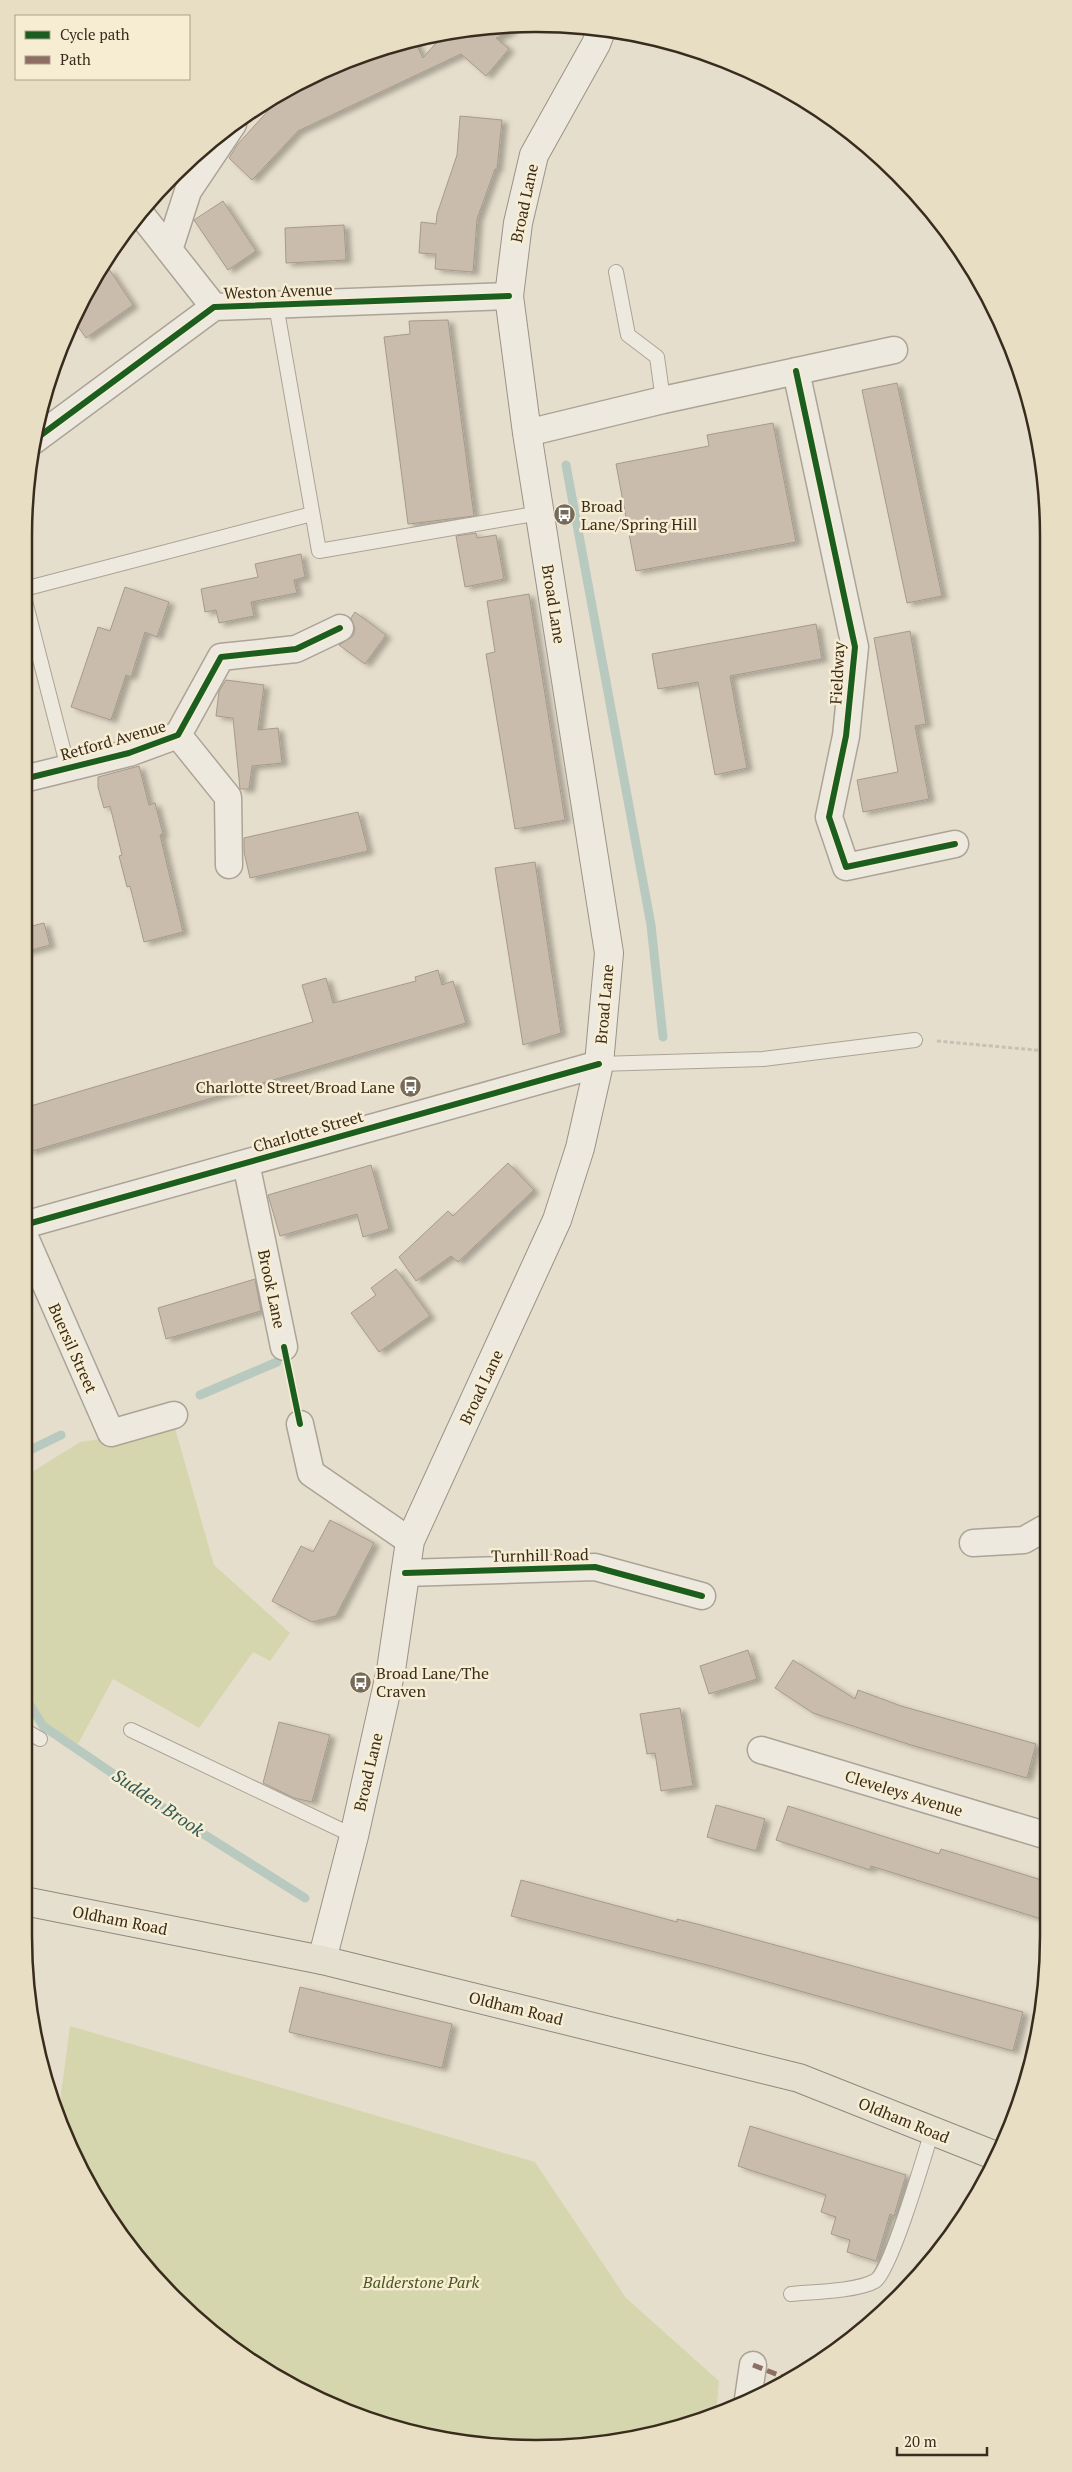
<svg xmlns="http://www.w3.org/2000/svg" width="1072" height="2472" font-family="'PT Serif',serif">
	<defs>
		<filter id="shadow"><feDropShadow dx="5.5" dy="3" stdDeviation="2.5" flood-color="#0004"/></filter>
	</defs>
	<rect width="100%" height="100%" fill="#e6decc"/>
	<path fill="#d5d6ae" d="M175 1428 214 1565 290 1633 270 1661 253 1652 199 1728 113 1679 78 1744 47 1725 24 1686V1477L80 1442Z
		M70 2026 535 2162 626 2298 719 2381 716 2414 700 2421 603 2444 536 2448 436 2438 371 2421 280 2380 224 2342 151 2274 92 2192 58 2117Z"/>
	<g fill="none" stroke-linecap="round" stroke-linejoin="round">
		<path stroke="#b8cabf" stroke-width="9" d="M566 465 651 925 663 1037
			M200 1395 277 1362
			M24 1453 61 1435
			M24 1695 43 1726 178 1818 305 1898"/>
	</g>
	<path fill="#cabcad" stroke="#a69a8b" filter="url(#shadow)" d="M503 25H509L511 31 496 38 509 49 486 76 461 54 298 131 252 180 229 158 237 145 275 103 315 84 408 40 414 39 423 58 441 37 439 35Z
		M460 116 502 120 497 169H495L477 219 473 272 435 269 436 254 419 253 421 222 436 224 437 214 457 155Z
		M223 201 256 251 228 270 194 220Z
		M344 225 346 260 286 263 285 228Z
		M109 269 133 305 86 338 74 321 92 281Z
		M448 320 474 516 408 524 384 337 410 334 409 321Z
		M897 383 942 596 907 603 862 390Z
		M773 423 796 542 636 571 616 464 709 446 707 435Z
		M476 533 477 538 496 535 504 579 465 587 456 536Z
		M301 554 305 577 294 580 297 593 251 602 254 616 219 623 216 610 205 612 201 589 258 577 255 564Z
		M125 587 169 602 157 637 145 632 131 677 126 675 111 720 71 707 98 627 110 631Z
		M529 594 565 820 515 829 486 654 495 652 487 601Z
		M355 612 386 635 365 664 339 645 353 636 355 629 351 618Z
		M816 624 822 659 730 676 747 768 715 775 698 682 658 689 652 654Z
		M910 631 926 724 915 726 929 799 863 812 857 780 898 772 874 638Z
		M226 680 264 685 258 730 278 728 282 763 252 766 249 789H240L233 718 216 716 219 691Z
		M139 766 149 805 155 803 163 834 160 835 183 932 144 942 130 886 127 887 119 856 122 855 110 806 104 808 98 787V777Z
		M358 812 368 851 250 878 244 852V838Z
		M535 862 561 1033 523 1045 495 868Z
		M44 923 50 945 24 952V928Z
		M438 970 442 985 453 981 466 1023 29 1152 24 1134V1108L313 1022 302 985 326 978 333 1003 416 981 415 977Z
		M508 1163 534 1190 458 1262 451 1256 416 1281 399 1257 448 1211 453 1216Z
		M371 1165 389 1229 363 1237 357 1214 280 1236 268 1195Z
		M396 1269 430 1316 379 1352 351 1313 376 1295 371 1288Z
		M255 1279 261 1311 166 1339 158 1308Z
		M330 1520 374 1543 336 1616 312 1622 272 1601 301 1546 313 1552Z
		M748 1650 757 1679 709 1694 700 1666Z
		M793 1660 855 1699 858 1690 901 1706 1036 1744 1027 1778 911 1745 813 1713 775 1688Z
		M680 1708 693 1786 661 1791 655 1753 647 1754 640 1714Z
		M279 1722 330 1735 312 1802 294 1798 263 1783Z
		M716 1805 765 1819 756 1851 707 1837Z
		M788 1806 939 1854 941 1849 1048 1882V1921L871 1866 870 1870 776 1840Z
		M521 1880 677 1922V1919L701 1925 1023 2012 1013 2051 711 1966 511 1916Z
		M300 1987 452 2024 442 2068 289 2032Z
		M750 2126 906 2175 894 2216 890 2214 876 2261 847 2252 850 2240 831 2234 836 2217 821 2212 826 2195 738 2166Z"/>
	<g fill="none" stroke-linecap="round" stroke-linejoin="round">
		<defs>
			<path id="lane" d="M616 272 628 335 657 357 663 400
				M276 305 319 551 540 513
				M24 589 312 514
				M24 597 68 768
				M599 1064 763 1059 915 1040
				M24 1730 40 1739
				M131 1730 354 1836
				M791 2294C812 2292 858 2291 875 2281 890 2273 925 2154 932 2131"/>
			<path id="street" d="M140 213 214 307
				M169 250 188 191 233 124
				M796 371 855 647 846 736 829 817 846 867 955 844
				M527 433 663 400 894 350
				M33 441 214 307 509 296
				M178 735 228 797 229 865
				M24 779 129 753 178 735 221 657 296 649 340 628
				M246 1163 284 1347
				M24 1225 599 1064
				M24 1235 111 1433 174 1415
				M300 1424 311 1473 410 1541
				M973 1543 1024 1540 1047 1527
				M405 1573 595 1567 702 1596
				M761 1750 1048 1836
				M748 2399 753 2365"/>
			<path id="secondary" d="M322 1960 354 1836 391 1670 410 1541 557 1220 580 1148 599 1064 609 953 527 433 509 296 518 223 534 155 596 44 602 28"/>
			<path id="primary" d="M24 1901 322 1960 799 2078 996 2156"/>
		</defs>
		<use href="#lane" stroke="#aba396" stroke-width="16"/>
		<use href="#street" stroke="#aba396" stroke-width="29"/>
		<use href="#secondary" stroke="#9a9285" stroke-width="30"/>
		<use href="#primary" stroke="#90887c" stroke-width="30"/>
		<path stroke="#c6c0b6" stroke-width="3" stroke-dasharray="4 2.5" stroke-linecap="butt" d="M937 1041 1046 1051"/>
		<use href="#lane" stroke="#ede9df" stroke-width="14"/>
		<use href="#street" stroke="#ede9df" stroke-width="26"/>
		<use href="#secondary" stroke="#ede9df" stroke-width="28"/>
		<use href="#primary" stroke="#e5dfcf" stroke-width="28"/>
		<path stroke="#8d6e63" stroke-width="5" stroke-dasharray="10 5" stroke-linecap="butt" d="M753 2365 791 2380"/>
		<defs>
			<path id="cycleway" d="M796 371 855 647 846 736 829 817 846 867 955 844
				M33 441 214 307 509 296
				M24 779 129 753 178 735 221 657 296 649 340 628
				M24 1225 599 1064
				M284 1347 300 1424
				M405 1573 595 1567 702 1596"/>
		</defs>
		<use href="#cycleway" stroke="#f7edd2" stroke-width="9"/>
		<use href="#cycleway" stroke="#1b5e20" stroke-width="6"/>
	</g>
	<defs>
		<symbol id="bus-disc" viewBox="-11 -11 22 22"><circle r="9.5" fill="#766a5a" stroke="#f7edd2"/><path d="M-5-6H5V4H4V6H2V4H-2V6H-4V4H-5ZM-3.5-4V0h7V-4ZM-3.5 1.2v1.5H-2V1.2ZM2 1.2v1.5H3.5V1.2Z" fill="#fff"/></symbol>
	</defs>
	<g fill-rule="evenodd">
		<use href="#bus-disc" x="552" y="502" width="25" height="25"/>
		<use href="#bus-disc" x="398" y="1074" width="25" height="25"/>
		<use href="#bus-disc" x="348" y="1670" width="25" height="25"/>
	</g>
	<g text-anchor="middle" stroke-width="5" stroke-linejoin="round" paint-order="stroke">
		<g font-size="16" fill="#3a2c1d" stroke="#f7edd2">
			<text transform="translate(524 203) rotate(-78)" y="6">Broad Lane</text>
			<text transform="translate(278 291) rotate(-2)" y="6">Weston Avenue</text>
			<text transform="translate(554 604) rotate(81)" y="6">Broad Lane</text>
			<text transform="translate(837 673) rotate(-87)" y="6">Fieldway</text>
			<text transform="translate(113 740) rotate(-16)" y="6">Retford Avenue</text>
			<text transform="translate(604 1004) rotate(-85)" y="6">Broad Lane</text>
			<text transform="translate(308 1131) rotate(-16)" y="6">Charlotte Street</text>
			<text transform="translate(272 1289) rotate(78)" y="6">Brook Lane</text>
			<text transform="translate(73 1348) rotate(66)" y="6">Buersil Street</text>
			<text transform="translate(481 1387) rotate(-65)" y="6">Broad Lane</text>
			<text transform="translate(540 1555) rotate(-1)" y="6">Turnhill Road</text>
			<text transform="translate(368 1772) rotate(-77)" y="6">Broad Lane</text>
			<text transform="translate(904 1793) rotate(17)" y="6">Cleveleys Avenue</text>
			<text transform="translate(120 1920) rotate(11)" y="6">Oldham Road</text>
			<text transform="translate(516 2008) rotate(14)" y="6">Oldham Road</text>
			<text transform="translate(904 2120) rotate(22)" y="6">Oldham Road</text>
		</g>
		<g font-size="16" fill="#3a2c1d" stroke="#f7edd2" text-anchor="start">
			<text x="581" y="512">Broad<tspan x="581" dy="18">Lane/Spring Hill</tspan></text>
			<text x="395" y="1093" text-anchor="end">Charlotte Street/Broad Lane</text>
			<text x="376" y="1679">Broad Lane/The<tspan x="376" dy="18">Craven</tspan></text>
		</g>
		<g font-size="16" font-style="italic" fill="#495723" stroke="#f7edd2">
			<text x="421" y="2288">Balderstone Park</text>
		</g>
		<g font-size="18" font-style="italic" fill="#2c5a58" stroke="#f7edd2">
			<text transform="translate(158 1803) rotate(34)" y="6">Sudden Brook</text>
		</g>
	</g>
	<path d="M0 0H1072V2472H0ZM536 32H536A504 504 0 0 1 1040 536V1936A504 504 0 0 1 536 2440H536A504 504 0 0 1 32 1936V536A504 504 0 0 1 536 32Z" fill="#e8dec4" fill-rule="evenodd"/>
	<path fill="none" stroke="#3a2c1d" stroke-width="2.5" d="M536 32H536A504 504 0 0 1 1040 536V1936A504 504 0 0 1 536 2440H536A504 504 0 0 1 32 1936V536A504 504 0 0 1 536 32Z"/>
	<rect x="15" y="15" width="175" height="65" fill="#f7edd2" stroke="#aba08a"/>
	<rect x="25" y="31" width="25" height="8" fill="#1b5e20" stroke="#aba08a"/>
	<text x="60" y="40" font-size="15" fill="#3a2c1d">Cycle path</text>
	<rect x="25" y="56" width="25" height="8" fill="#8d6e63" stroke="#aba08a"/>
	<text x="60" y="65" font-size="15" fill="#3a2c1d">Path</text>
	<path d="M897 2447v8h90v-8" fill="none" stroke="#3a2c1d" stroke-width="2.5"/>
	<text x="904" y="2447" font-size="15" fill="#3a2c1d" stroke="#f7edd2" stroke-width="4" paint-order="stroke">20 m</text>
</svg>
